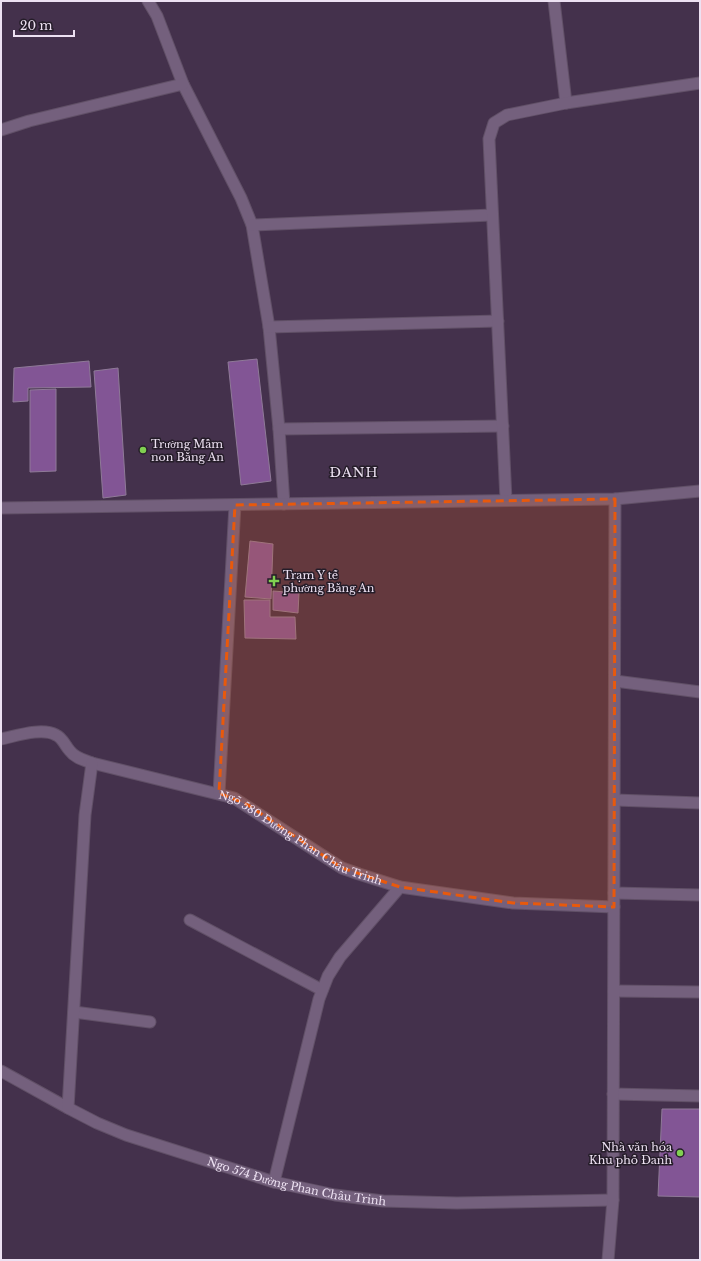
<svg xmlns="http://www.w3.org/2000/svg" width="701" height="1261" font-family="'Libre Baskerville',serif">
	<rect width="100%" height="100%" fill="#44314c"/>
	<path fill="#825595" stroke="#8f7a98" d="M257 359 271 481 241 485 228 362Z
		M89 361 91 387 28 388V401L13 402 14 368Z
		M118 368 126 495 103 498 94 371Z
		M56 389V471L30 472V390Z
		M250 541 273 544 271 599 245 597Z
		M273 591 299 593 298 613 273 610Z
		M244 600H270V617H295L296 639 245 638Z
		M662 1109H700V1197L658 1196Z"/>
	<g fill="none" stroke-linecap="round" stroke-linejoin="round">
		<defs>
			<g id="minor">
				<path d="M148 1 157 16 183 84 241 198 252 225 269 327 279 429 284 504"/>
				<path d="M554 1 566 103"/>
				<path d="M1 130 29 121 183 84"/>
				<path d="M252 225 492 215"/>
				<path d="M269 327 498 321"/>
				<path d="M279 429 503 426"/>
				<path d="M506 500 489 139 494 123 507 115 566 103 700 83"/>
				<path d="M615 681 700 692"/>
				<path id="s1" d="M1 739C16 736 42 727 56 735 63 738 65 746 70 751 75 758 84 760 92 763L234 798 342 868 359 874 400 887 513 903 614 907"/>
				<path d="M219 793 235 505"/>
				<path d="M615 800 700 803"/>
				<path d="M614 893 700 895"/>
				<path d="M190 920 322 990"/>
				<path d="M614 991 700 992"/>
				<path d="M74 1012 150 1022"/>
				<path id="s2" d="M1 1071 68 1108 97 1123 126 1135 274 1182 335 1195 383 1201 457 1203 613 1200"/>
				<path d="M613 1094 700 1096"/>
				<path d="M68 1108 85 815 92 763"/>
				<path d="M274 1182 319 999 328 976 340 957 400 887"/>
				<path d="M608 1260 613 1200 615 499"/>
			</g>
			<path id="tertiary" d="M1 508 615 499 700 491"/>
		</defs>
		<use href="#minor" stroke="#615067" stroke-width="13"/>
		<use href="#tertiary" stroke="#615067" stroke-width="13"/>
		<use href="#minor" stroke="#74607d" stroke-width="11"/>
		<use href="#tertiary" stroke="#74607d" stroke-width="11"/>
	</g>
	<path fill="#e8590c" fill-opacity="0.2" stroke="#e8590c" stroke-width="3" stroke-dasharray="8 5" stroke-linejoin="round" d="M615 499 614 907 513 903 400 887 342 868 248 805 219 793 235 505Z"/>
	<g fill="#80d051" stroke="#251d29" stroke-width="1.5">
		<circle cx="143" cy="450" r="4"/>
		<path d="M272 575h4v4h4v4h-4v4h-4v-4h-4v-4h4z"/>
		<circle cx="680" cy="1153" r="4"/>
	</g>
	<g text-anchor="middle" stroke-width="3" stroke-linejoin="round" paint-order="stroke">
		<g font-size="11" fill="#ede1f2" stroke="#251d29" text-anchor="start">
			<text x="151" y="448">Trường Mầm<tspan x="151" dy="13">non Bằng An</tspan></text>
			<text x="283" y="579">Trạm Y tế<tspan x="283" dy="13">phường Bằng An</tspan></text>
			<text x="672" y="1151" text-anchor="end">Nhà văn hóa<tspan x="672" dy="13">Khu phố Đanh</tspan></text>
		</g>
		<g font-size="11" fill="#ede1f2" stroke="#251d29">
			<text dy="4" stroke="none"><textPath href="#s1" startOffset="327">Ngõ 580 Đường Phan Châu Trinh</textPath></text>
			<text dy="4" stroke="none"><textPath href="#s2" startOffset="318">Ngo 574 Đường Phan Châu Trinh</textPath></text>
		</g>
		<g font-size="13" letter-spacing="1" fill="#ede1f2" stroke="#251d29">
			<text x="354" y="477">ĐANH</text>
		</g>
	</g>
	<rect width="701" height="1261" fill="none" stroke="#ede1f2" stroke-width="4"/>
	<path d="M14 30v6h60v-6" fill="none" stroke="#ede1f2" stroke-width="2"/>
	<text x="20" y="30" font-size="12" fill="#ede1f2" stroke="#251d29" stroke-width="3" paint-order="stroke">20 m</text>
</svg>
